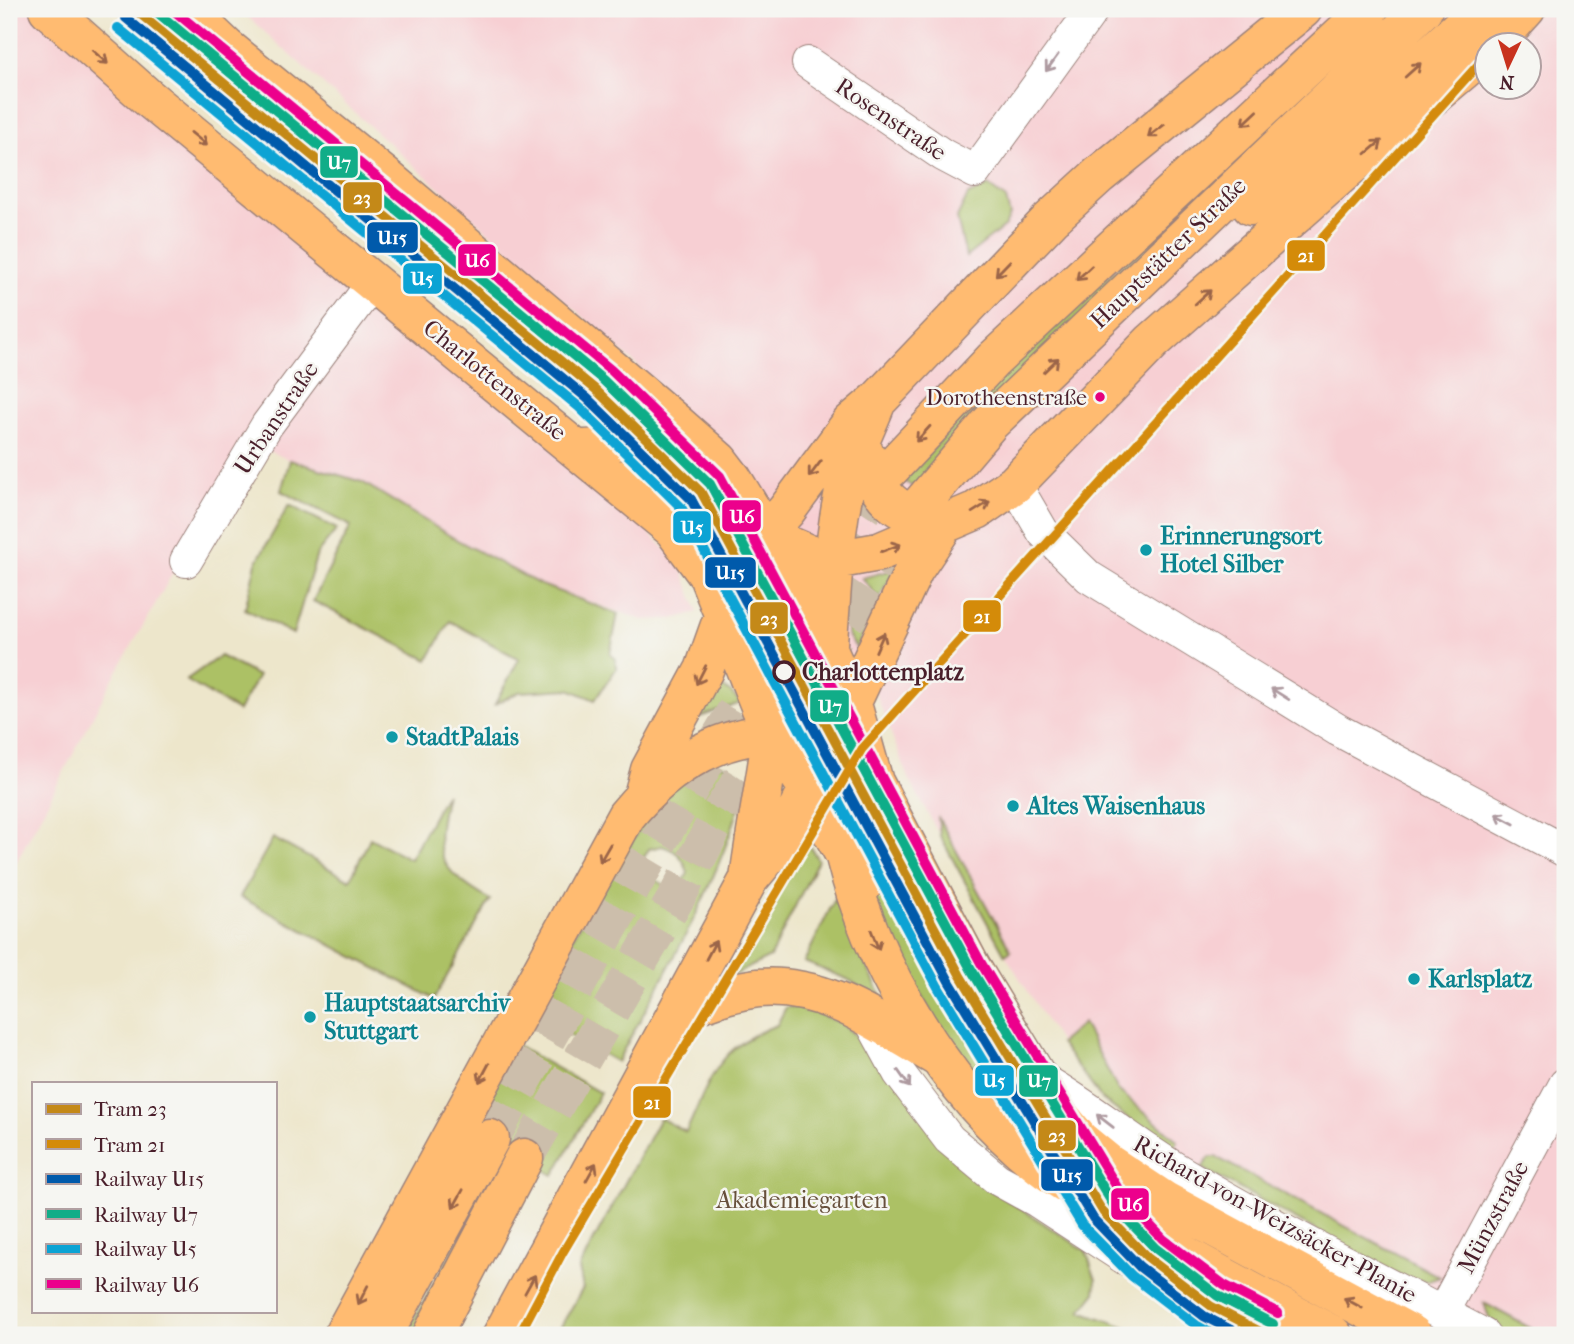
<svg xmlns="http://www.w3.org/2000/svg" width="1574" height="1344" font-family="'IM FELL French Canon',serif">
	<rect width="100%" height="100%" fill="#f6f6f2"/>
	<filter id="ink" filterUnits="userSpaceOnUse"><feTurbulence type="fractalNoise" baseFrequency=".0143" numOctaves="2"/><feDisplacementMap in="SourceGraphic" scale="14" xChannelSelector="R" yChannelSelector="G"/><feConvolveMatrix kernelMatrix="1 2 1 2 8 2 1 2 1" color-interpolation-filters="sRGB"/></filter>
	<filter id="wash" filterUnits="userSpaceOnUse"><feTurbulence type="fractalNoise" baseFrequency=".00686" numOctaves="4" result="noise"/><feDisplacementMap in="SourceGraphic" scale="28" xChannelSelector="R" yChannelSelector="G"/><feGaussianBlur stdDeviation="1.57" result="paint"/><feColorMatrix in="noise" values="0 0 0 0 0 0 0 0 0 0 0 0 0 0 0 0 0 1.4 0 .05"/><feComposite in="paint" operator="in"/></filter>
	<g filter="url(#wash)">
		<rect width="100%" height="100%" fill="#ede6cb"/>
		<path fill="#f7cfd3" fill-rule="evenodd" d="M9 9H37L609 494 680 563 698 612 673 619 643 620 539 584 331 472 290 460 247 442 110 684 9 876Z
			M239 9H1565V1335H1520L1403 1278 1172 1152 1102 1099 1060 1043 994 937 907 775 874 689 659 385ZM1486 46H1528V88H1486Z"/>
		<path fill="#acc165" stroke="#7b7048" stroke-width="2" fill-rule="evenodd" d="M1393 9H1410L913 487 904 481 978 398Z
			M988 186 1006 199 1010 215 1005 226 966 257 957 218 968 195Z
			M290 460 362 482 457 540 539 584 618 614 610 654 616 659V669L595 700 569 689 519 692 495 704 519 659 450 621 428 660 313 601 351 526 281 491Z
			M289 505 337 529 317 554 293 634 245 609 256 563Z
			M895 569 879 599 862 578Z
			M758 593 764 658 745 621Z
			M846 599 865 626 857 649 848 636Z
			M220 656 258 676 238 711 186 680Z
			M709 680 729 691 741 703 691 720Z
			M721 764 737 771 745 788C716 890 667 970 617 1062L527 1011 664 789ZM662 846C678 851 683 857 688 873L677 892 637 869 649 849Z
			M446 793C433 853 435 868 490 900L434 999 240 897 273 838 350 880 370 838 410 859Z
			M938 817 1011 951 1005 955 940 836Z
			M804 835 818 860 770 957 730 977Z
			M890 890 897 894C937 967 986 1079 1046 1135 1075 1162 1109 1181 1143 1202L1139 1210C1105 1188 1067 1168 1037 1142 962 1079 918 993 874 908L877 894Z
			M835 899 884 1002 847 979 804 962Z
			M786 1007H801L842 1023 877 1056 992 1190 1086 1251 1096 1280 1095 1293 1081 1311C1100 1319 1116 1322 1134 1331L1132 1335H556L583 1288 579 1268 660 1118 686 1132C711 1079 716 1047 777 1025Z
			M1083 1023 1118 1090 1178 1141 1172 1152 1102 1099 1060 1043Z
			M512 1043 600 1093 554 1175 468 1127Z
			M506 1153 418 1335H405Z
			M1210 1157H1216L1440 1277 1426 1282 1403 1278 1202 1168Z
			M1484 1303 1543 1335 1501 1333 1490 1321Z"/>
	</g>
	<g filter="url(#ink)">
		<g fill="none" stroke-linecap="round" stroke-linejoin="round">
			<path stroke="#ccbeab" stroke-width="38" stroke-dasharray="38 19" stroke-linecap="butt" d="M830 559 889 470
				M490 1139 645 864 766 660
				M524 1158 679 893 722 810 905 528"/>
			<defs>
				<path id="minor" d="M808 63 943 155 975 172 1093 9
					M1015 484 1043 532 1089 577 1338 730 1565 851
					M186 561 267 425 374 281
					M870 1020 899 1073 949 1139 997 1179 1037 1201 1132 1263 1268 1335
					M1035 1075C1086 1103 1130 1141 1180 1171 1279 1230 1383 1281 1484 1335
					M1442 1313 1565 1084"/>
				<path id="primary" d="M48 9 146 96 673 529 708 576 772 736 807 787 843 852
					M186 9 227 48 389 180 677 424 719 461 732 478 804 596 852 704 874 782 891 815 971 967 1060 1115 1080 1140 1108 1163 1165 1201 1413 1335
					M1492 46 1526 9
					M1251 206 1382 99 1480 9
					M877 401C868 424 856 448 849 472 837 513 834 557 831 600 824 683 823 771 844 853 872 967 947 1095 1042 1167 1060 1181 1082 1193 1101 1205 1176 1253 1255 1293 1333 1335
					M579 449C617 451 640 427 636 390
					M864 452C881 502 892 510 942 525
					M889 470 993 360 1369 9
					M616 479 672 488 739 524 809 554 834 560 879 552 977 510 1015 484 1152 342 1346 170 1486 51
					M921 504 990 423 1423 9
					M844 719 914 570 944 525
					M643 796 650 770 704 670 725 611 766 533 786 511 851 423 877 401 1051 219 1099 175 1303 9
					M749 879C763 773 794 665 771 559
					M857 894C874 864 884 865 916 863
					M679 1011C705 1002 730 991 758 988 826 982 881 1025 937 1057
					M343 1335 626 816C666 767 730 723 797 738
					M383 1335 490 1139
					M432 1335 524 1158
					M502 1335 749 879 782 840 818 770"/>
			</defs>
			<use href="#minor" stroke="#9c827b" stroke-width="34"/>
			<use href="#primary" stroke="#9c827b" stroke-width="41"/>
			<use href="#minor" stroke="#fff" stroke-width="32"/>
			<use href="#primary" stroke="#ffbb71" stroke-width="38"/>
			<defs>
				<path id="rail-1" d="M126 18 587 398 691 499 949 981 1093 1218 1140 1267 1204 1316 1241 1335"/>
				<path id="rail-2" d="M153 9 603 380 710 484 971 969 1113 1204 1155 1248 1218 1296 1273 1324"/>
				<path id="rail-3" d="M118 28 579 407 681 507 938 987 1082 1225 1132 1276 1196 1325 1214 1335"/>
				<path id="rail-4" d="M172 9 611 370 720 476 981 963 1123 1197 1163 1239 1224 1285 1278 1313"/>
			</defs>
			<use href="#rail-1" stroke="#f6f6f2" stroke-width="16"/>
			<use href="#rail-2" stroke="#f6f6f2" stroke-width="16"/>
			<use href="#rail-3" stroke="#f6f6f2" stroke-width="16"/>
			<use href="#rail-4" stroke="#f6f6f2" stroke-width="16"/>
			<use href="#rail-1" stroke="#005aab" stroke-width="10"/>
			<use href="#rail-2" stroke="#11ad88" stroke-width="10"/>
			<use href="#rail-3" stroke="#0ba3d4" stroke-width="10"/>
			<use href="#rail-4" stroke="#ec008c" stroke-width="10"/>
			<defs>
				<path id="tram-1" d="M134 9 595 389 701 492 960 975 1103 1212 1147 1257 1211 1306 1267 1335"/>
				<path id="tram-2" d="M519 1335 563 1252 862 749 1486 56"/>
			</defs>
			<use href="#tram-1" stroke="#f6f6f2" stroke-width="14"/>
			<use href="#tram-2" stroke="#f6f6f2" stroke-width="14"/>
			<use href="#tram-1" stroke="#c48918" stroke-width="9"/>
			<use href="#tram-2" stroke="#d48b09" stroke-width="9"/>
		</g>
		<defs><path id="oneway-shaft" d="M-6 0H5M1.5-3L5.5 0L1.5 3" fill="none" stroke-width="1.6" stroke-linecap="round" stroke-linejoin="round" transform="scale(1.75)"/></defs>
		<g stroke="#9b654a">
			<use href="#oneway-shaft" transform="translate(100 57) rotate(41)"/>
			<use href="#oneway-shaft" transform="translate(1413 70) rotate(-42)"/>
			<use href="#oneway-shaft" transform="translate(1250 118) rotate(137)"/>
			<use href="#oneway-shaft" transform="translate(1156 131) rotate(142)"/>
			<use href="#oneway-shaft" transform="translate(199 139) rotate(39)"/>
			<use href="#oneway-shaft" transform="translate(1374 147) rotate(-40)"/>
			<use href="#oneway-shaft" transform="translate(1003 268) rotate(134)"/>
			<use href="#oneway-shaft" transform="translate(1084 273) rotate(137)"/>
			<use href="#oneway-shaft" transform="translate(1203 297) rotate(-42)"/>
			<use href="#oneway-shaft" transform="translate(1051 365) rotate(-44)"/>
			<use href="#oneway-shaft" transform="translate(923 434) rotate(132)"/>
			<use href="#oneway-shaft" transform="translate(815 469) rotate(127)"/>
			<use href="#oneway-shaft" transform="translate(981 507) rotate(-32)"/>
			<use href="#oneway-shaft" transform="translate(891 548) rotate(-20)"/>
			<use href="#oneway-shaft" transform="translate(880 642) rotate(-66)"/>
			<use href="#oneway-shaft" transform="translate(701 675) rotate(117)"/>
			<use href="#oneway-shaft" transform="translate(605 853) rotate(120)"/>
			<use href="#oneway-shaft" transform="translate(875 940) rotate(69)"/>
			<use href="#oneway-shaft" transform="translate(711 950) rotate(-62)"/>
			<use href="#oneway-shaft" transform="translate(484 1073) rotate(118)"/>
			<use href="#oneway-shaft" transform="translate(591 1172) rotate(-61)"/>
			<use href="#oneway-shaft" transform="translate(458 1199) rotate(119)"/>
			<use href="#oneway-shaft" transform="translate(530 1284) rotate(-61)"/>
			<use href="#oneway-shaft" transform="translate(363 1295) rotate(117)"/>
			<use href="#oneway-shaft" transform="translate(1353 1303) rotate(-151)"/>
		</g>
		<g stroke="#ae9aa0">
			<use href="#oneway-shaft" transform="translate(1052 63) rotate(126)"/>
			<use href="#oneway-shaft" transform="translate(1280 694) rotate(-148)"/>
			<use href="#oneway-shaft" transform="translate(1505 819) rotate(-152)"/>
			<use href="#oneway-shaft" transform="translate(904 1079) rotate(55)"/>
			<use href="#oneway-shaft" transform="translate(1105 1121) rotate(-142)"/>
		</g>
	</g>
	<circle fill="#e5007d" stroke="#f6f6f2" stroke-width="2.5" cx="1100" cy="397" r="6"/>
	<g fill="#0f9aa8" stroke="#f6f6f2" stroke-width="2.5">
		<circle cx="1146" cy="550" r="7"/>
		<circle cx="392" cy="737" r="7"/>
		<circle cx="1013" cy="806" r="7"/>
		<circle cx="1414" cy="979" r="7"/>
		<circle cx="310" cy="1017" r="7"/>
	</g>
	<circle fill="#f6f6f2" stroke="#4a1f2b" stroke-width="3.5" cx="784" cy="672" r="10"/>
	<g text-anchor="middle" stroke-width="5" stroke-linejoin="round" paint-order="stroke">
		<g font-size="22" fill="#4a1f2b" stroke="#f6f6f2" text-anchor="end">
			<text x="1087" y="405">Dorotheenstraße</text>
		</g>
		<g font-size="24" fill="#4a1f2b" stroke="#f6f6f2">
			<text transform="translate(891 119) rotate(34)" y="8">Rosenstraße</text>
			<text transform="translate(1168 253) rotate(-44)" y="8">Hauptstätter Straße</text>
			<text transform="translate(495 380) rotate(39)" y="8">Charlottenstraße</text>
			<text transform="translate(276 418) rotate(-56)" y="8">Urbanstraße</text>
			<text transform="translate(1493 1217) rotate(-62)" y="8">Münzstraße</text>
			<text transform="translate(1275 1219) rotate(29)" y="8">Richard-von-Weizsäcker-Planie</text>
		</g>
		<g font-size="24" font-weight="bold" fill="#0d838f" stroke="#f6f6f2" text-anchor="start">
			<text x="1160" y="544">Erinnerungsort<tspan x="1160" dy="28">Hotel Silber</tspan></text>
			<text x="406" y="745">StadtPalais</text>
			<text x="1027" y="814">Altes Waisenhaus</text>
			<text x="1428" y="987">Karlsplatz</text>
			<text x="324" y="1011">Hauptstaatsarchiv<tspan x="324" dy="28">Stuttgart</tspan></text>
		</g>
		<g font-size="24" font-weight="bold" fill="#4a1f2b" stroke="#f6f6f2" text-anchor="start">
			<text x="802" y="680">Charlottenplatz</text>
		</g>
		<g font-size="24" fill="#67503c" stroke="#f6f6f2">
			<text x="802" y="1208">Akademiegarten</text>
		</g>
	</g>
	<g stroke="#f6f6f2" stroke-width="2.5">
		<rect x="319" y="145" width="40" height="34" rx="7" fill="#11ad88"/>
		<rect x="342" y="181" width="41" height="33" rx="7" fill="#c48918"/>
		<rect x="366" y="221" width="53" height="33" rx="7" fill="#005aab"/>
		<rect x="1286" y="239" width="40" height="33" rx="7" fill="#d48b09"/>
		<rect x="457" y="243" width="40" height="34" rx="7" fill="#ec008c"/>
		<rect x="402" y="262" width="41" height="33" rx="7" fill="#0ba3d4"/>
		<rect x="721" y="499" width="41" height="34" rx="7" fill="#ec008c"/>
		<rect x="672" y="510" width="40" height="34" rx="7" fill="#0ba3d4"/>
		<rect x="704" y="556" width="53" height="33" rx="7" fill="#005aab"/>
		<rect x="962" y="599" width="40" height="34" rx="7" fill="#d48b09"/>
		<rect x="749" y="601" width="40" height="34" rx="7" fill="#c48918"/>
		<rect x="809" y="689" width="41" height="34" rx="7" fill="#11ad88"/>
		<rect x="974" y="1064" width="41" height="33" rx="7" fill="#0ba3d4"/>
		<rect x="1018" y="1064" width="41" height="34" rx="7" fill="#11ad88"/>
		<rect x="632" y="1085" width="40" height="34" rx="7" fill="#d48b09"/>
		<rect x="1037" y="1119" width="40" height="33" rx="7" fill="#c48918"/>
		<rect x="1040" y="1158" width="54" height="34" rx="7" fill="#005aab"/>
		<rect x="1110" y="1187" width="40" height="34" rx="7" fill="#ec008c"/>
	</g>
	<g font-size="19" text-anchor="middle" font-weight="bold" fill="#fff">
		<text x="339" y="169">U7</text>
		<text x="362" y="204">23</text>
		<text x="392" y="244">U15</text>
		<text x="1306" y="262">21</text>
		<text x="477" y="267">U6</text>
		<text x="422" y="285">U5</text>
		<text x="742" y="523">U6</text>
		<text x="692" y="534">U5</text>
		<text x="730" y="579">U15</text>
		<text x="982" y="623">21</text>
		<text x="769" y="625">23</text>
		<text x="830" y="713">U7</text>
		<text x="994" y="1087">U5</text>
		<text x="1039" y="1087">U7</text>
		<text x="652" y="1109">21</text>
		<text x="1057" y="1142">23</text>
		<text x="1067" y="1182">U15</text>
		<text x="1130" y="1211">U6</text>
	</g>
	<rect width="1574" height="1344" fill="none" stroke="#f6f6f2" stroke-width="35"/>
	<rect x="32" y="1082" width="245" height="231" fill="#f6f6f2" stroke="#b1a0a2" stroke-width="2"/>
	<rect x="46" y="1104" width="35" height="10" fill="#c48918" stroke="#b1a0a2" stroke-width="2"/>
	<text x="94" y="1116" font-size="21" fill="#4a1f2b">Tram 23</text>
	<rect x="46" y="1139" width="35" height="10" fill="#d48b09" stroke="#b1a0a2" stroke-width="2"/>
	<text x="94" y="1152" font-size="21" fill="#4a1f2b">Tram 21</text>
	<rect x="46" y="1174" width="35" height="10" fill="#005aab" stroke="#b1a0a2" stroke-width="2"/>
	<text x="94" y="1186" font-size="21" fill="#4a1f2b">Railway U15</text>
	<rect x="46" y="1209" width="35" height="10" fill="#11ad88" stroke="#b1a0a2" stroke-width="2"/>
	<text x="94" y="1222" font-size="21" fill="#4a1f2b">Railway U7</text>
	<rect x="46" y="1244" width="35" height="10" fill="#0ba3d4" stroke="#b1a0a2" stroke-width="2"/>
	<text x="94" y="1256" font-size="21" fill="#4a1f2b">Railway U5</text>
	<rect x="46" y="1279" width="35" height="10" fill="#ec008c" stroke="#b1a0a2" stroke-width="2"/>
	<text x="94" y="1292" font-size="21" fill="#4a1f2b">Railway U6</text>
	<g transform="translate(1508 66) rotate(184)"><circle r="33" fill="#f6f6f2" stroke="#b1a0a2" stroke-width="2"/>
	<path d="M0-5L12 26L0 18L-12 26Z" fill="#c8321e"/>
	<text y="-10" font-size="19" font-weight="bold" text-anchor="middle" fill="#4a1f2b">N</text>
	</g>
</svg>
